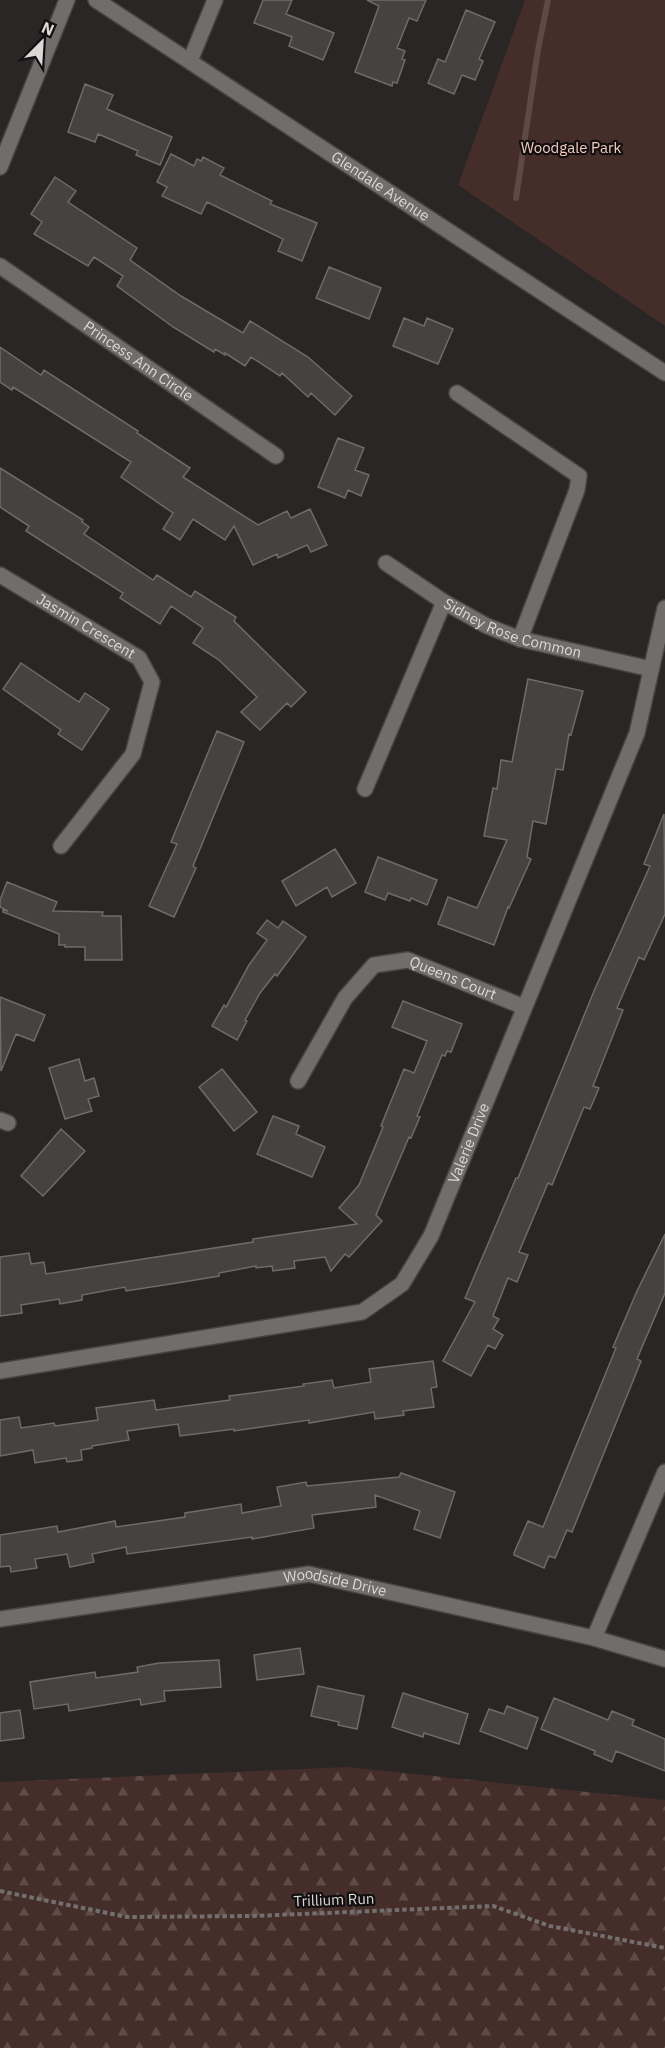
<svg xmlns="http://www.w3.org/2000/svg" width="665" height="2048" font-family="'IBM Plex Sans',sans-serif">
	<defs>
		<pattern id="forest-firs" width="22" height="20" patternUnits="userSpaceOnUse" patternTransform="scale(1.5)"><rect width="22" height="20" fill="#452d29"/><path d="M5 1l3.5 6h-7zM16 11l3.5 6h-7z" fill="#5f4b47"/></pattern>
	</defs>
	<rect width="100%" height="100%" fill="#292625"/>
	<path fill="#452d29" d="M525 0H665V326L458 185Z"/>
	<path fill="url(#forest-firs)" d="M347 1767 665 1800V2048H0V1782Z"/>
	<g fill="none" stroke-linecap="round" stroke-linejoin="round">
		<path stroke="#604845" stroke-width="6" d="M516 198 538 50 548 0"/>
	</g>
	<path fill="#454242" stroke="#6e6b6a" stroke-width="1.5" d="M263 0H292L286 14 334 33 323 60 289 46 292 37 254 23Z
		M367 0H426L417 21 409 18 397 48 405 51 402 59 405 60 397 83 393 82 392 86 355 72 379 6Z
		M466 10 495 22 479 59 483 61 475 80 462 75 454 94 428 83 438 59 445 62Z
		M85 84 113 95 107 109 172 137 160 165 136 155 138 151 98 134 95 142 68 132Z
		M171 154 194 166 197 159 201 161 203 157 224 168 220 175 272 201 270 204 317 223 302 261 278 251 283 239 207 202 201 214 162 196 167 187 157 182Z
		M55 177 76 191 68 202 137 248 130 260 181 296 243 333 250 321 308 357 352 396 335 415 311 393 308 397 282 373 280 376 251 357 245 366 225 353V355L215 349 214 352 173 327 117 286 123 276 94 257 88 266 34 234 42 222 31 214Z
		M329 267 381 288 369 319 316 298Z
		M404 318 424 326 427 318 453 329 438 364 393 346Z
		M0 347 41 375 44 370 138 431 137 433 190 468 183 477 258 525 287 511 291 518 310 509 327 545 311 552 307 545 278 558 277 554 253 565 234 526 225 540 193 519 180 540 163 529 173 513 121 477 131 462 13 387 12 390 0 382Z
		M338 438 364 448 355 470 369 475 361 496 348 490 345 498 318 487Z
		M0 468 83 520 82 522 89 527 84 534 153 580 157 575 191 597 195 591 236 617 234 621 306 692 291 707 287 703 260 730 241 712 257 697 219 660 193 643 203 628 171 606 160 624 120 598 123 593 26 531 29 526 0 507Z
		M21 663 79 702 85 693 109 709 82 750 58 734 61 730 3 689Z
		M528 679 583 691 571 735 569 734 563 770 556 769 546 824 533 821 527 857 531 859 509 908 508 907 494 945 438 924 448 897 477 908 507 840 484 836 493 788 497 789 501 760 512 762Z
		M217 731 244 742 193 866 196 868 174 917 149 906 177 844 171 842Z
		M664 814 665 914 644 960 639 957 617 1008 623 1010 593 1086 599 1088 590 1109 584 1107 552 1185 548 1183 519 1252 528 1255 517 1282 508 1278 493 1316 499 1319 493 1329 503 1335 495 1349 488 1345 471 1376 443 1361 475 1302 465 1298 516 1178H518L594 991 650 866 644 864Z
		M335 849 356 883 332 897 327 887 296 906 282 881Z
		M378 857 437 880 427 905 411 898 410 901 388 893 385 900 365 892Z
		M7 882 57 902 53 911 103 912 102 916H121L122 960H85V947H65V945H59V934L3 912V910L8 911 0 907V900Z
		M267 920 278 928 283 921 306 937 277 976 275 974 260 993 245 1020 247 1021 237 1040 212 1026 224 1005 226 1007 249 965 267 940 257 933Z
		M0 997 45 1015 34 1041 16 1034 1 1071Z
		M403 1001 462 1024 451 1052 447 1051 445 1056 442 1055 417 1116 420 1117 411 1138 409 1137 376 1215 382 1221 349 1257 345 1254 331 1271 325 1257 294 1261 295 1268 273 1271 272 1266 256 1268V1266L219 1273V1276L177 1283 126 1291 125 1287 82 1295V1300L60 1304 59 1299 21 1305 22 1313 0 1316V1257L29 1253 31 1264 44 1262 46 1274 253 1242V1239L357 1224 339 1208 359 1185 383 1127 381 1126 404 1069 414 1073 427 1041 392 1027Z
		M79 1059 85 1081 94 1078 99 1096 88 1099 92 1111 65 1119 49 1068Z
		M222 1069 257 1112 234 1131 199 1087Z
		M273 1116 299 1126 296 1134 325 1147 312 1177 257 1154Z
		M61 1129 85 1151 43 1196 21 1176Z
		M665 1234V1293L637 1359 641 1361 572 1532 567 1530 555 1558 549 1556 544 1568 514 1555V1553L528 1521 543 1527 616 1348 613 1347 637 1291Z
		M433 1361 437 1387 431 1388 434 1407 403 1411 404 1415 375 1419 374 1412 309 1423V1420L234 1431V1429L180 1436 178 1424 127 1431 129 1440 92 1446V1448L81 1450 82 1460 67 1462 66 1458 35 1463 33 1450 0 1456V1420L19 1417 21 1428 54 1423 55 1426 98 1420 96 1408 154 1400 156 1410 230 1400 229 1396 304 1386 303 1384 332 1380 334 1388 371 1382 369 1369Z
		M401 1473 455 1492 440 1538 414 1529 420 1511 375 1495 376 1507 312 1515 314 1528 252 1539V1537L127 1554 126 1547 92 1554 94 1562 70 1567 67 1554 35 1559 37 1568 11 1572 10 1566 0 1567V1535L57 1526 58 1532 115 1521 116 1527 185 1517V1513L241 1504 242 1513 281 1506 277 1487 306 1482 307 1486 399 1477Z
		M300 1648 304 1674 257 1680 254 1655Z
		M219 1660 221 1687 164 1691 165 1701 141 1705 140 1699 69 1711 68 1704 34 1709 30 1682 95 1672 96 1678 138 1672 137 1667 159 1663Z
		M318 1686 364 1696 357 1729 338 1725 339 1722 311 1716Z
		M403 1693 468 1714 459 1744 424 1733 423 1737 392 1727Z
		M554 1698 608 1720 612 1711 634 1720 632 1725 665 1739V1771L616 1751 612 1762 594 1754 595 1751 541 1729Z
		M507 1706 538 1718 527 1749 480 1731 489 1709 504 1714Z
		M20 1710 24 1738 0 1741V1713Z"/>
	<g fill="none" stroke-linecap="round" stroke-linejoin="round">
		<defs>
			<g id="minor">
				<path d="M190 61 215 0"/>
				<path d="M0 167 67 0"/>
				<path id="s1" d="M0 266 276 456"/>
				<path d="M457 393 579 476 577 490 520 639"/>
				<path id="s2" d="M386 563 444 602 487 626 520 639 651 669"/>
				<path id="s3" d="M0 575 139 658 152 682 133 754 61 846"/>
				<path d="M365 789 444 602"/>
				<path id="s4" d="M298 1081 345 998 374 965 408 960 524 1007"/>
				<path d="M0 1120 8 1123"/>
				<path id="s5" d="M0 1371 362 1312 402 1284 431 1236 637 733 665 608"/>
				<path id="s6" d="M0 1619 309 1574 594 1638 665 1659"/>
				<path d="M594 1638 665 1472"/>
			</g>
			<g id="secondary">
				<path id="s7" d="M96 0 665 373"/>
			</g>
		</defs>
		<use href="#minor" stroke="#464443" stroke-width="18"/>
		<use href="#secondary" stroke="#464443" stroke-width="18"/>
		<path stroke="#726f6e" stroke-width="4" stroke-dasharray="4.5 3" stroke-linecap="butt" d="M0 1891 127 1917 253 1916 493 1906 550 1926 665 1948"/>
		<use href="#minor" stroke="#706d6c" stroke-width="15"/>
		<use href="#secondary" stroke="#706d6c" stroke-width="15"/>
	</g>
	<g text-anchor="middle" stroke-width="4.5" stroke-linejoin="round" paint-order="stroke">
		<g font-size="15" fill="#f6cac1" stroke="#110f0f">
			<text x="571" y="153">Woodgale Park</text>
		</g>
		<g font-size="15" fill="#dbd9d8" stroke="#110f0f">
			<text dy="5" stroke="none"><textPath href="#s7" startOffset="340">Glendale Avenue</textPath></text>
			<text dy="5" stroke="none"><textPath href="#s1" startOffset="168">Princess Ann Circle</textPath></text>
			<text dy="5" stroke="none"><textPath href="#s2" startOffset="144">Sidney Rose Common</textPath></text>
			<text dy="5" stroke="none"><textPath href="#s3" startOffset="100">Jasmin Crescent</textPath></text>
			<text dy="5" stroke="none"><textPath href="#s4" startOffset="222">Queens Court</textPath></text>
			<text dy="5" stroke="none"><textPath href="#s5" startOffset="572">Valerie Drive</textPath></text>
			<text dy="5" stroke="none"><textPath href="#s6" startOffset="339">Woodside Drive</textPath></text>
			<text transform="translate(334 1900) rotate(-2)" y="5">Trillium Run</text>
		</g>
	</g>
	<g transform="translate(42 42) rotate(24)" stroke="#110f0f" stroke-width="4.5" paint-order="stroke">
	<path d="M0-4.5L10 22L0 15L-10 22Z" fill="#dbd9d8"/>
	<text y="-9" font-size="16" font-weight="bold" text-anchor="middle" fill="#dbd9d8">N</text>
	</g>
</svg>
